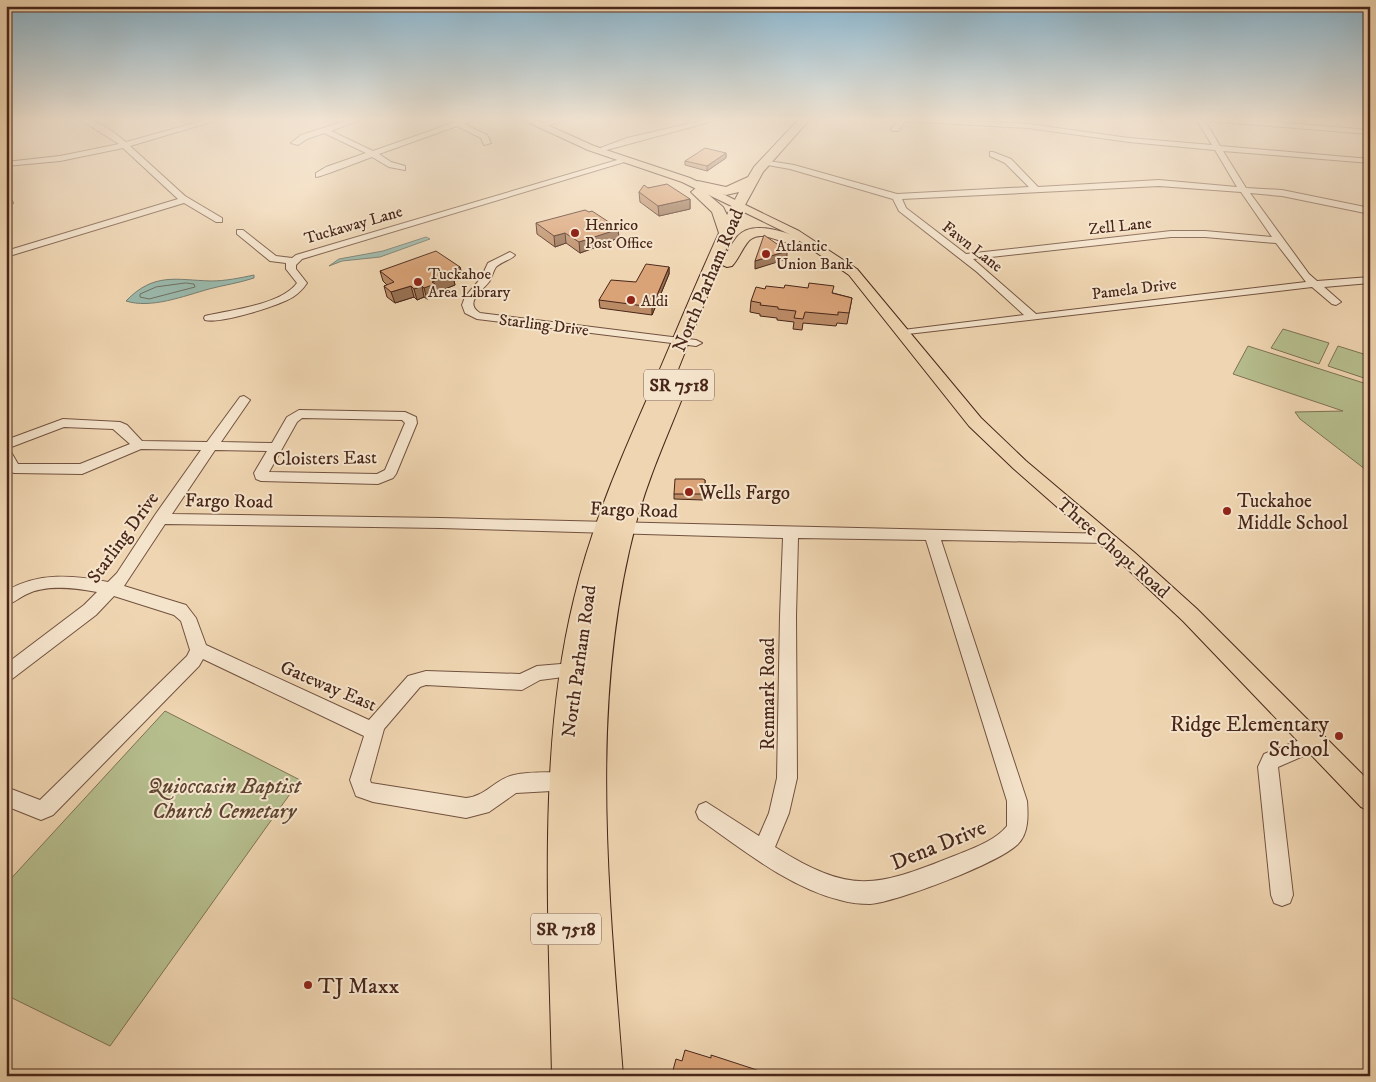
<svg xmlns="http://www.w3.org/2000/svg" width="1376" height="1082" font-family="'IM FELL DW Pica',serif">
	<rect width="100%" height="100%" fill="#efd5b1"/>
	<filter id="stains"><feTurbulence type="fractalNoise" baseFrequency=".004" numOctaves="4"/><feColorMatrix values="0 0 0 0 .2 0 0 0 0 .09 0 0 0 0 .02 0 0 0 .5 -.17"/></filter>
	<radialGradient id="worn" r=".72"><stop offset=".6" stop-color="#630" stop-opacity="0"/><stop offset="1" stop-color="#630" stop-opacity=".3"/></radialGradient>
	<path fill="#b6be8e" stroke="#7f7254" d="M1283 329 1329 343 1319 364 1271 348Z
		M1248 346 1370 385V473L1300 419 1295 412 1343 411 1233 374Z
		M1338 346 1370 356V380L1328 366Z
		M165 711 300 780 110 1046 6 995V884Z"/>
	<path fill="#9ab9ac" stroke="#797e71" d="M426 237 430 239 380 257 342 261 329 266 339 259 383 251Z
		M254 275V278C239 283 224 285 209 289 184 296 151 309 126 301 154 272 176 280 211 281 225 281 240 278 254 275Z"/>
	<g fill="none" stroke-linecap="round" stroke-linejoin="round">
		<path stroke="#717062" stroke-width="1" d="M186 283 194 284 195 287 149 299 140 297V294L156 287Z"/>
		<defs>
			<path id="minor" d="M79 119C98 119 112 131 126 142L209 119H221L130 146 185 196 222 218V222H216L184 203 6 257V251L178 199 123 148 60 161 6 166V162L60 156 119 144Z
				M352 119H363L331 131 373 151 464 119H475L464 124 487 135 491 143 484 145 481 138 457 126 379 154 391 162 405 166V170L389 167 372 157C363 160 321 177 316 177V173L326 167 366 153 324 133 307 139 298 145 291 143 301 135Z
				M556 119H568L541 128 537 126Z
				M708 119H721L599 152 595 150 627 138Z
				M899 119H945L1028 124 1129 138 1212 145 1196 119H1204L1220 146 1370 159V163L1223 151 1246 188 1282 190 1370 208V214L1282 196 1250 193 1309 274 1317 281 1370 277V283L1324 287 1341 302 1336 305 1332 304 1312 287 899 335 897 333 899 331 903 330 1024 315 977 272 899 211 893 199 790 169 762 164V160L794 165 897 194 1029 187 1005 163 990 156V152H993L1011 159 1038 187 1159 180 1237 187 1215 150 1129 142 1028 128 905 121 898 131H892L891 129ZM1159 186 1241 192 1272 237 1205 231H1171L966 254 906 208 902 199ZM1171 237H1205L1276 243 1306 282 1036 314 973 259Z
				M1205 119H1237L1370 130V134L1209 121Z
				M624 158 631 160 302 259 296 265V269L307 283C303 289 299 293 293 297 278 306 221 324 205 320L204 318 205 316C230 310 281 305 297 283L286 269V263L270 261 237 234V230H243L276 256 292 258 296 255Z
				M6 200 12 201 13 203 6 206Z
				M510 252 515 255 513 257C509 260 500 263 496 267 493 271 492 278 489 282 481 292 464 303 480 313L696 340 702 343 696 346 477 319 465 313 462 305 465 297 481 278 488 263Z
				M244 396 250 400 221 442 272 443 287 417 299 410 405 412 416 417 417 423 396 474 393 478 378 484 261 481 256 479 254 473 267 451 215 450 172 514 441 518 1111 534 1113 538 1111 542 1106 543 941 540 1027 801C1028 815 1029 833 1018 844 999 863 897 902 870 904 861 904 850 903 840 900 788 887 742 849 699 819L696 812 699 805 706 802 759 836 769 813 777 778 780 616 783 538 441 528 165 524 124 586 186 605 196 618 206 645 369 720 408 676 426 671 520 674 537 666 573 663 579 665 582 670 579 675 540 680 522 690 426 685 420 687 384 729 370 780 371 783 466 798C487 796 495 779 514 775 531 771 551 773 569 772L576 775 579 781 576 787 569 790 516 793 489 812 466 818 373 802 356 796 350 780 364 736 203 659 199 666 53 815 41 820 6 806V787L40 800 187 656 190 650 181 621 174 615 114 596 96 615 12 679 6 681V664L84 605 97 592C76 588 47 584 27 594 20 597 14 603 6 605V591C38 572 73 575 108 582L117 573 155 515 201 450 141 449 82 474 14 473 9 471 6 466V451L11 452 18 464H80L130 444 113 429 64 427 6 449V440L63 419 120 422 127 425 142 441 207 442 240 397ZM302 418 402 420 405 423 385 470 377 474 269 472 297 422ZM798 538 926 540 1007 801V826C995 841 971 849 954 856 874 888 850 894 775 847L789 813 797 778 796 616Z
				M1315 734 1322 736 1324 742 1322 748 1278 767 1293 895 1290 903 1282 906 1274 903 1271 895 1258 767 1264 754Z"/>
			<path id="major" d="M521 119H534L594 146 690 178 799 231 857 269 981 418 1026 461 1135 553 1197 609 1370 782V811L1361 807 1183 621 1121 563 1014 469 969 426 849 275 791 235 682 182 588 150Z"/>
			<path id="highway" d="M799 119H810L763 172 745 205 721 261C727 253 731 245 737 237 751 220 781 231 798 237L800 240 798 243C784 247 764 229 751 239 744 244 739 259 732 266L727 267 720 264 675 377H686L689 381C671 428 649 474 636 523 588 703 609 892 623 1076H552C549 923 537 749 574 599 591 526 621 458 651 390 674 337 695 285 719 233L712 212 691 192 696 188 692 185 698 181 726 187 748 177 754 167ZM703 190 726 195 739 192 727 215 723 207Z"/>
		</defs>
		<use href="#minor" stroke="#72523f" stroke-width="2"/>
		<use href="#major" stroke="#482619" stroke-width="2"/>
		<use href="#highway" stroke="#482619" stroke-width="2"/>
		<use href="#minor" fill="#f5e4cc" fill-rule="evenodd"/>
		<use href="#major" fill="#efd5b1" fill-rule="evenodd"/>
		<use href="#highway" fill="#efd5b1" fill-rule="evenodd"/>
	</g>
	<path fill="#bb8b66" stroke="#482619" d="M726 153V158L707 171 685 165V161Z
		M648 188 690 199V209L659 216 640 202 639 192Z
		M536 223 619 238 613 240V241L580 253 566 243 555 247 537 234Z
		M460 267 463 278 454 281 455 285 437 292V295L427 299 424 297 417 300 414 297 395 303 387 297 384 286 387 285 383 281 380 271Z
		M669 267V274L652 315 600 308 599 300Z
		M765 289 833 293 852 298 847 324 837 323 836 326 803 323 802 330 793 329 794 322 777 320V318L760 316V314L750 312 751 301Z
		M705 480V495H703V500L674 499V494Z"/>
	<path fill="#987153" stroke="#482619" d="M726 153V158L707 171V166Z
		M690 199V209L659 216 658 206Z
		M618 228 619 238 613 240V241L580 253 579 242Z
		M565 233 566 243 555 247 554 236Z
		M787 251V259L755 269V261Z
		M460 267 463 278 454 281 455 285 437 292V295L427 299 424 288 432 282 449 272Z
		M669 267V274L652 315V307Z
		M411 286 414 297 395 303 391 292Z
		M422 286 424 297 417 300 414 289Z"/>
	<path fill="#d9a277" stroke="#482619" d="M705 148 726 153 707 166 685 161Z
		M667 184 690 199 658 206 639 192 644 185 648 188Z
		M585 210 589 212 592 211 618 228 611 230 613 231 579 242 565 233 554 236 536 223Z
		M764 235 787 251 755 261Z
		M436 251 460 267 449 272 452 274 432 282 435 284 424 288 422 286 414 289 411 286 391 292 384 286 394 282 380 271Z
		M646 264 669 267 652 307 599 300 611 280 636 282Z
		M809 283 834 286 832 293 852 298 849 313 838 312V315L805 312 803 319 794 318 796 311 778 309V307L760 305 761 303 751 301 756 287 765 289 766 286 784 288 785 285 808 288Z
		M675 479H703L705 480V489H703V494H674Z
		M685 1050 711 1058V1055L757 1070V1076H676L672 1074 676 1059 682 1061Z"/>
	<linearGradient id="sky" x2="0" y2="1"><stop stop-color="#89b6d0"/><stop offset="0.44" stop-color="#f8ecdc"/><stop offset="1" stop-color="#f8ecdc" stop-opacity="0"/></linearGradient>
	<rect width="1376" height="271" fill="url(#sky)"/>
	<g fill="#8f2418" stroke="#f5e4cc" stroke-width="2">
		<circle cx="575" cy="233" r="5"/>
		<circle cx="766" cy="254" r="5"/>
		<circle cx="418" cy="282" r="5"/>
		<circle cx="631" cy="300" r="5"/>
		<circle cx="689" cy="492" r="5"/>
		<circle cx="1227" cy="511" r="5"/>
		<circle cx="1339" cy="736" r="5"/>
		<circle cx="308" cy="985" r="5"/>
	</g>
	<g text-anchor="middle" stroke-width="4" stroke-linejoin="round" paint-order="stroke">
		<g font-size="16" fill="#482619" stroke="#f5e4cc">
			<text transform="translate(353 224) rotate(-16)" y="6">Tuckaway Lane</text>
			<text transform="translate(1120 225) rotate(-6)" y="6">Zell Lane</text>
			<text transform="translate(973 246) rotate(38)" y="6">Fawn Lane</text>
			<text transform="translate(1134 288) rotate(-7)" y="6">Pamela Drive</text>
			<text transform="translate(544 324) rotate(7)" y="6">Starling Drive</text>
		</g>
		<g font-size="16" fill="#482619" stroke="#f5e4cc" text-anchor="start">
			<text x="585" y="230">Henrico<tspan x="585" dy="18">Post Office</tspan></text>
			<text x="776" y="251">Atlantic<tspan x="776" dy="18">Union Bank</tspan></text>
			<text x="428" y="279">Tuckahoe<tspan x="428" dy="18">Area Library</tspan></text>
			<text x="641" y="306">Aldi</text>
		</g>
		<g fill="#f5e4cc" stroke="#7c5f4f" stroke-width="1">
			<rect x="644" y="369.5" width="70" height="31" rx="4"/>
			<rect x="531" y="913.5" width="70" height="31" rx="4"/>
		</g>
		<g font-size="18" font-weight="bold" fill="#482619">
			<text x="679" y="391">SR 7518</text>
			<text x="566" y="935">SR 7518</text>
		</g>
		<g font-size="19" fill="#482619" stroke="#f5e4cc">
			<text transform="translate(707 280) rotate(-67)" y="7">North Parham Road</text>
			<text transform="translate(325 457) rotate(-1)" y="7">Cloisters East</text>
			<text transform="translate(229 500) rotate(1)" y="7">Fargo Road</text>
			<text transform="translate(634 509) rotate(2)" y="7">Fargo Road</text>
			<text transform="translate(122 537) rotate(-54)" y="7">Starling Drive</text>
			<text transform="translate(1114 547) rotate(41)" y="7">Three Chopt Road</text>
			<text transform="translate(578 661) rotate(-82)" y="7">North Parham Road</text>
			<text transform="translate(329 685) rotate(23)" y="7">Gateway East</text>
			<text transform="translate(767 694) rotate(-90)" y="7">Renmark Road</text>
		</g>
		<g font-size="19" fill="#482619" stroke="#f5e4cc" text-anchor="start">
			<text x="699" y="499">Wells Fargo</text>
			<text x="1237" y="507">Tuckahoe<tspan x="1237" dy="22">Middle School</tspan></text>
		</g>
		<g font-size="22" fill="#482619" stroke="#f5e4cc" text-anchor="end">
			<text x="1329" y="731">Ridge Elementary<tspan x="1329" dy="25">School</tspan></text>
			<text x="318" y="993" text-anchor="start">TJ Maxx</text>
		</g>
		<g font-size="22" font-style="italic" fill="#5e4430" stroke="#f5e4cc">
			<text x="224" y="793">Quioccasin Baptist<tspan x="224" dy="25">Church Cemetary</tspan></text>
		</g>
		<g font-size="22" fill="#482619" stroke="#f5e4cc">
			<text transform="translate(938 844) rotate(-22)" y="8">Dena Drive</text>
		</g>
	</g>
	<rect width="1376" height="1082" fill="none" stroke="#efd5b1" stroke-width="25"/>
	<rect x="8" y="8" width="1361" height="1067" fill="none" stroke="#482619" stroke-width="2.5"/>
	<rect x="12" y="12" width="1351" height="1057" fill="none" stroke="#482619"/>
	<rect width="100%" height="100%" filter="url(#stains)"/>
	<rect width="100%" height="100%" fill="url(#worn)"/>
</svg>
